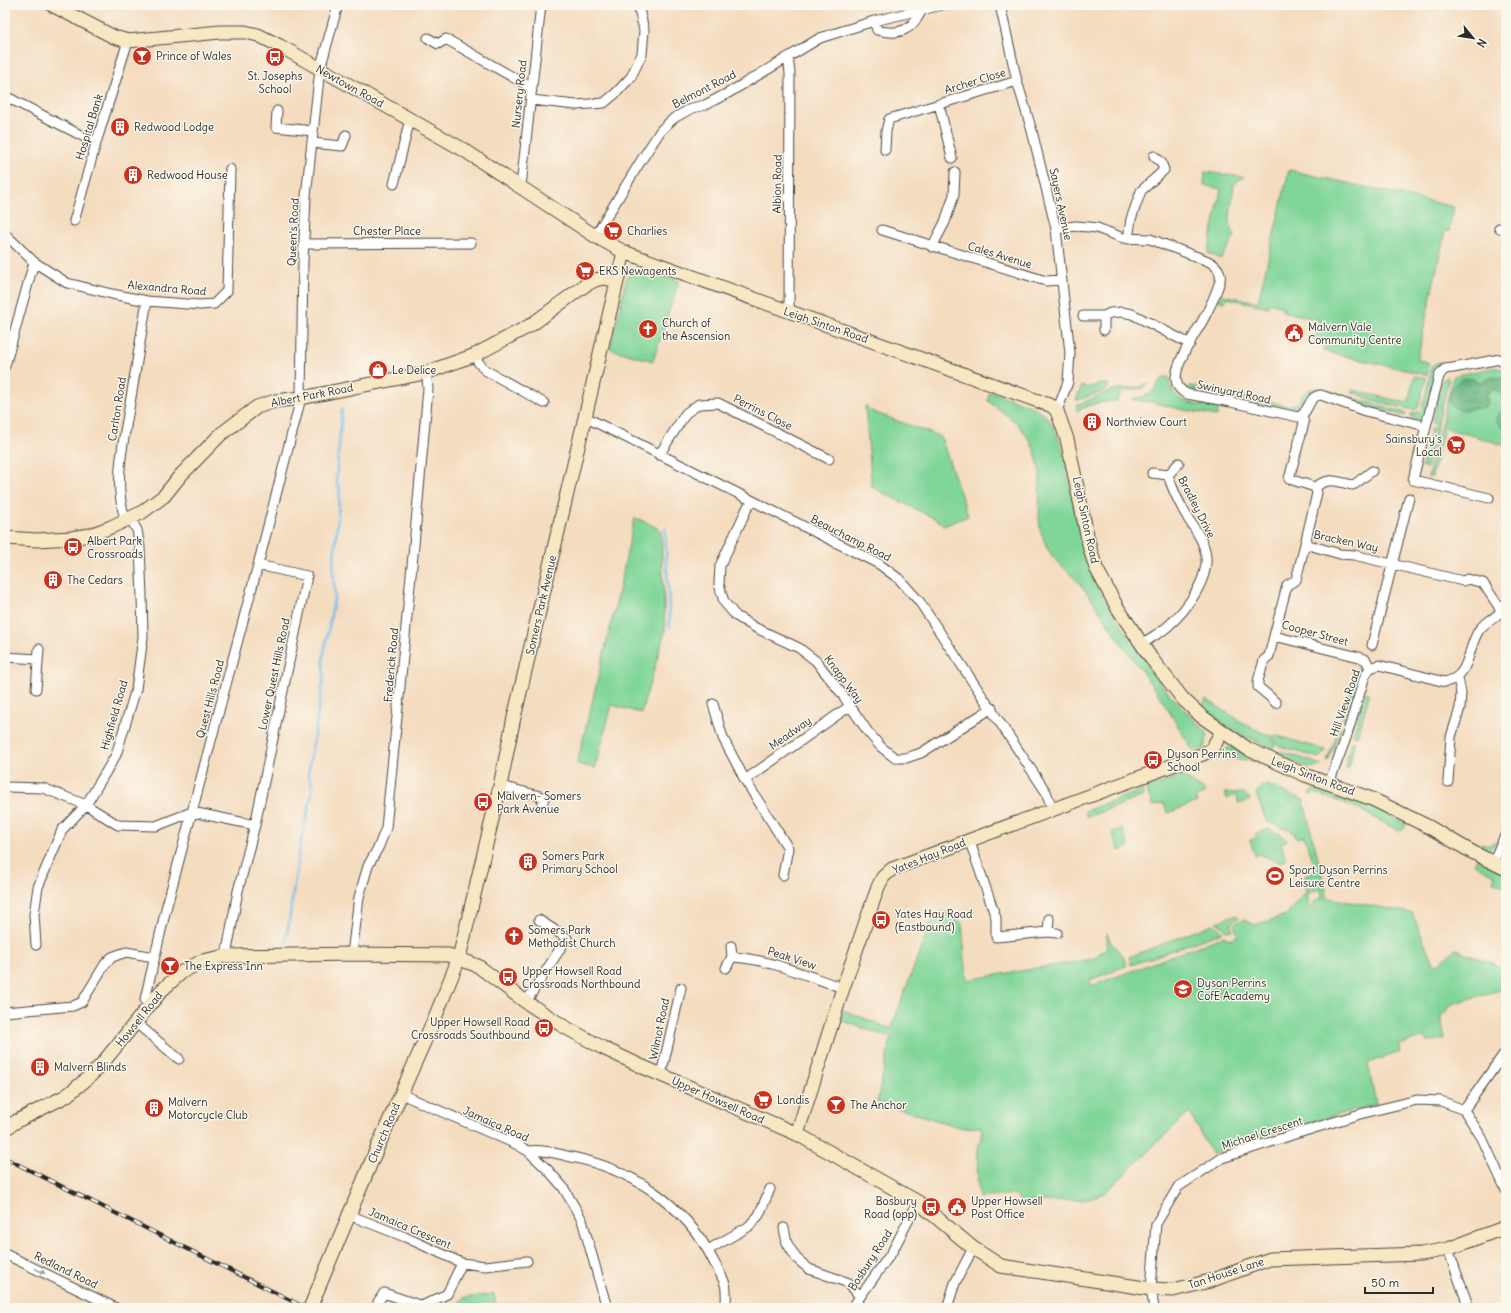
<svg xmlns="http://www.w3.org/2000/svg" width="1511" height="1313" font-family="Delius,sans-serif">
	<defs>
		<pattern id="forest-crowns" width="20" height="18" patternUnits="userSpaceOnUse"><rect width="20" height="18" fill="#68b681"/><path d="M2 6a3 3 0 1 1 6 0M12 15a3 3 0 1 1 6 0" fill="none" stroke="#56946a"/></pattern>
	</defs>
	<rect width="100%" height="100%" fill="#fbf7ec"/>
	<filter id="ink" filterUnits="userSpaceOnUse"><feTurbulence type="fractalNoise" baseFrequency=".025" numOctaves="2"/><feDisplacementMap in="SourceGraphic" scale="8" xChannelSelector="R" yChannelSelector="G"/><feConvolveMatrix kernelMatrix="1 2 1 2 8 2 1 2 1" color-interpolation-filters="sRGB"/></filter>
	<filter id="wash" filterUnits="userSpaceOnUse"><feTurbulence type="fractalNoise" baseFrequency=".012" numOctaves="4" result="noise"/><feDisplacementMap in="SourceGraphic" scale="16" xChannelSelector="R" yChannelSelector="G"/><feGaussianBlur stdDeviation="0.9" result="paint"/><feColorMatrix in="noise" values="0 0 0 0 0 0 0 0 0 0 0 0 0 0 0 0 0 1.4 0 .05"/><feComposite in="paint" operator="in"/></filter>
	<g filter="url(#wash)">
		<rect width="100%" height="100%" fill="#f4dcbf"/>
		<path fill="#80d599" stroke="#568062" d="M1289 170 1454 207 1449 231H1445L1417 360 1428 362 1429 365 1427 375 1323 351 1324 345 1314 342 1319 320 1282 311 1283 307 1269 303 1268 307 1226 298 1225 302 1219 301 1222 295 1258 302Z
			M1205 172 1244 177 1234 184 1229 224 1235 236 1221 259 1208 253 1221 189 1204 185Z
			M639 270 679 281 653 361 610 349 627 277Z
			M1437 363 1449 364 1435 374 1425 414 1420 419 1411 418V414L1419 412 1422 409 1432 367 1434 364Z
			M1492 368H1497L1506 370V446L1474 436 1444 428 1438 453 1434 452 1453 378 1454 376Z
			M1414 376 1426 378 1418 408 1414 410 1376 401 1352 392V390L1408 403Z
			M1446 376 1449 379 1437 426 1432 423 1442 382Z
			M1165 377H1169C1171 406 1196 404 1219 407L1217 416 1179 409 1152 402 1133 400V398C1143 397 1151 395 1156 387 1159 382 1160 379 1165 377Z
			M1149 383 1144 388 1121 392 1117 401C1102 402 1091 403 1078 411L1076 408 1077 405 1113 390 1139 387Z
			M1097 384H1108L1109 387 1104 391 1078 400H1076L1082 386 1088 388 1090 386H1097Z
			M1190 386 1211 389 1288 406C1303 404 1299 395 1307 390 1316 385 1334 392 1342 394L1343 396 1339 397C1328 393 1315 387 1306 398 1303 402 1302 406 1299 410L1291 412 1224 396 1187 389Z
			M992 392 1033 407 1046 416 1052 424 1061 444 1065 460 1079 529 1089 567 1099 589 1134 645 1164 688 1208 734 1204 748 1196 751 1192 749 1161 698 1124 647 1087 593 1079 583 1053 557 1047 548 1040 529 1039 519 1040 473 1037 459 1034 449 1029 439 1017 423 988 401 989 393Z
			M1350 397 1406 413 1405 416 1359 404 1353 401Z
			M865 406H867L868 410 941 437 968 516 944 526 941 522 872 487Z
			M1431 428H1437L1427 468 1422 466Z
			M1433 455 1437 456 1432 477H1428Z
			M634 519H639L661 530 665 632 641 713 612 705 595 768 577 764 619 591Z
			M1360 664H1362L1363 668 1357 685 1353 684Z
			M1352 689 1356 690 1346 720H1342Z
			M1365 692 1368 693 1369 696 1357 736 1353 735Z
			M1206 699 1248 726 1270 736 1276 744 1273 749 1236 732 1201 709Z
			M1340 726 1342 728 1328 761 1327 760Z
			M1274 735 1326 750 1324 753 1319 758 1279 746 1272 736Z
			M1351 742H1355L1349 767 1346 768V764Z
			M1231 747 1255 760 1216 759 1222 751Z
			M1281 751 1322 765C1309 773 1292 760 1280 755Z
			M1182 776 1204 790 1205 794 1195 797 1197 802 1168 813 1163 803 1153 806 1146 788Z
			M1262 785 1273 787 1295 797 1303 799 1328 898 1412 913 1433 963 1438 964 1456 949 1506 969V988L1452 1004 1441 1017 1445 1040 1427 1041 1425 1037 1399 1045 1401 1052 1376 1060 1368 1064 1376 1104 1241 1142 1212 1155 1189 1112 1105 1193 1083 1200 1020 1202 1016 1194 979 1198C977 1183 977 1168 978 1152 978 1143 983 1136 981 1127L962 1128 877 1102 891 1038 840 1020 843 1010 891 1029 930 923 940 912 949 913 962 923 967 980 1092 959 1107 948V933L1112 944 1123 956 1126 966 1090 980 1091 986 1225 936 1227 939 1238 936 1234 924 1244 919 1255 925 1286 915 1306 892 1304 885 1307 884 1311 892 1307 896 1312 910H1315L1313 903 1316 900 1322 898 1321 889 1314 891 1313 886 1310 885 1309 882 1303 884 1301 878 1317 871 1304 836 1297 838 1291 830 1267 822 1256 794Z
			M1316 788 1355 800 1406 823 1404 829 1399 831 1355 807 1314 793 1311 795 1309 794Z
			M1142 790 1144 796 1087 817 1085 811Z
			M1225 793C1234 793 1246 790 1250 800L1239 804 1236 795 1227 799Z
			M1122 828 1129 847 1119 851 1112 832Z
			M1268 829C1275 832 1283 834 1287 841L1281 843 1286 860 1279 862 1259 854 1255 856 1250 840 1257 838 1256 834Z
			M1465 838 1479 845 1484 844V846L1498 842C1487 856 1478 848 1465 841Z
			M1476 859 1506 874V888L1493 881 1495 876 1474 864Z
			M1237 915 1239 918 1231 923 1233 930 1226 931 1225 928 1216 922Z
			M1213 924 1223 932 1131 965 1129 957Z
			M494 1294 496 1305 540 1302 542 1308H455L463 1298Z"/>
		<path fill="url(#forest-crowns)" stroke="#4a7056" d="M1506 376V397L1502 395 1495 389 1486 394 1488 403C1483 411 1479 408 1471 408L1468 410C1463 410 1453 409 1450 404 1445 395 1456 378 1467 378 1471 378 1477 381 1482 382 1489 378 1493 376 1501 379Z
			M1504 411H1506V430L1497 421V415Z"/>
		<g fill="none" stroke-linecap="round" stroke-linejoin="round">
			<path stroke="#74beed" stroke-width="2.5" d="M665 528 670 627
				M286 943 299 851 313 788 308 774 324 676 323 659 335 594 333 572 340 491 336 480 342 410"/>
		</g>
	</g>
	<g filter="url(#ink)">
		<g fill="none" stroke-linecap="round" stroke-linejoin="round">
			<defs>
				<path id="street" d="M1000 5 1017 81 1032 131 1056 229 1070 353 1068 382 1057 411
					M874 21 877 30C900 36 912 30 922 10
					M428 38 438 44 446 39 532 88
					M788 57 790 73 789 312
					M5 96 96 143
					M531 100 576 105 604 103 616 93 631 77 642 54 644 30 638 5
					M939 104 952 158
					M277 111 276 127 313 131
					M312 143 342 146 346 135
					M885 150 886 131 889 119 1017 81
					M394 184 410 119
					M521 186 541 5
					M74 221 96 143 128 41
					M1499 228 1506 229
					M1056 229 1075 226 1089 227 1097 228 1123 238 1150 239 1208 261C1218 266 1223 274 1219 284 1215 296 1210 307 1204 318 1195 335 1178 358 1176 377 1176 385 1180 391 1187 394L1231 402 1298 417C1310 413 1307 396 1321 395L1365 411 1426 426 1439 376 1442 372 1445 369 1453 368 1500 359 1506 361
					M882 230 1046 281 1062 280
					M5 234 34 262 67 283 112 294 147 301 200 305 214 304 227 291 230 169
					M595 236 642 159 661 130 674 118 692 108 705 105 730 92 820 38 874 21 942 5
					M1128 239 1131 219 1141 191 1164 170 1161 162 1154 156
					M304 244 471 243
					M932 247 945 222 954 195 955 172
					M1083 316H1104
					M1104 330V316L1110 313 1122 312 1132 314 1190 344
					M475 355 478 362 485 370 544 403
					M5 366 34 262
					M1302 416 1304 423 1289 479 1315 487
					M585 417 879 564 899 579 919 601 1046 792 1053 810
					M1426 426 1413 480 1489 498
					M659 455 686 413 699 404 718 403 829 459
					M1168 475 1179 463
					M1315 487 1317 493 1305 544 1340 554 1354 555 1463 581 1468 579 1483 583 1501 610 1505 612
					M1315 487C1330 477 1335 481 1352 485L1355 484 1372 471
					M751 500 720 566 719 584 724 602 736 616 756 628 799 648 816 661 842 694 868 732 881 747 895 758H906L921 753 992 708
					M126 521C112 483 124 441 130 403 136 369 141 335 147 301
					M1305 544 1296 580 1287 585 1274 636 1359 657 1366 660 1370 668
					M1274 636 1269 656 1264 660 1258 681V687L1269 696 1276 703
					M1142 644C1150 638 1160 633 1167 627 1187 610 1214 574 1204 547 1201 537 1194 528 1189 520 1180 505 1173 491 1168 475L1152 473
					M1372 645 1409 498
					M5 657 38 659
					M36 689 39 649
					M713 704 723 738 745 780
					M1448 782 1451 737 1460 708 1461 693 1458 678
					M1329 783 1346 738 1365 676 1370 668 1379 665 1445 682C1471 677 1467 648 1479 630 1483 624 1490 621 1496 616 1500 613 1503 608 1506 604
					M500 786 544 797 542 806
					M5 787 43 788 86 805 118 825 156 826 192 812 255 825
					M969 839 996 918V937L1048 932 1057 933
					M1493 862 1506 833
					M783 875 788 848 745 780 850 706
					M1048 932 1049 919
					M36 945 34 914 38 887 62 830 86 805 116 755 136 689 143 637 142 596 140 548 137 530 130 518
					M731 946 732 957
					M352 954 359 897 368 866 379 846 386 828 414 545 428 389 427 379 425 373
					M226 956 238 891 255 825 307 576 258 565
					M726 968 732 957C770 959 807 976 843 988
					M526 1002 567 938 539 920
					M148 1007 145 999 166 909 258 565 301 398 303 261 306 196 320 69 338 5
					M5 1012 73 1006 82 1002 105 964 112 957 126 952 154 957
					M135 1022 179 1059
					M661 1075 681 988
					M401 1094 516 1144 528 1151 547 1169 563 1187 582 1220 607 1308
					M1464 1110 1503 1055
					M528 1151C541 1149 554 1153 567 1156 630 1168 685 1203 714 1262 718 1269 722 1276 725 1284 727 1291 726 1301 726 1308
					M349 1215 405 1237 462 1263 485 1266 527 1261
					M784 1228 787 1243 796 1258 809 1269 849 1283 860 1297
					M1448 1249 1469 1308
					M708 1250 748 1227 759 1215 770 1189
					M5 1254 116 1308
					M378 1302 384 1293 422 1306 447 1294 462 1263
					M852 1308 892 1252 918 1202
					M947 1308 955 1283 973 1248
					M1154 1308 1151 1289 1156 1224 1178 1187 1222 1158 1295 1134 1360 1114 1417 1100 1441 1101 1464 1110 1482 1138 1506 1190"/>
				<path id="secondary" d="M52 5 114 37 128 41 220 32H245L258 35 280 46 464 150 595 236 624 252 1052 406 1057 411 1067 439 1090 549 1096 568 1117 607 1151 658 1183 699 1201 716 1248 749 1305 775 1372 799 1429 827 1472 852 1506 869
					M5 538 37 540 71 538 90 535 111 527 141 513 164 496 180 476 221 434 257 407 275 401 301 398 425 373 475 355 531 325 584 286 595 280 604 278 617 281
					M5 1129 17 1121 66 1096 87 1079 101 1065 161 991 182 972 202 961 226 956 352 954 449 955 478 966 526 1002 563 1026 603 1048 643 1067 797 1134 918 1202 973 1248 1001 1266 1151 1289 1173 1290 1210 1281 1270 1259 1421 1254 1448 1249 1506 1227
					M797 1134 843 988 878 887 883 877 892 869 1203 754 1211 750 1222 732
					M310 1308 378 1146 436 1015 459 958 500 786 513 722 624 252"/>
			</defs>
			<use href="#street" stroke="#494641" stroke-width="11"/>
			<use href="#secondary" stroke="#494641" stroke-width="15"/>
			<use href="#street" stroke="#fff" stroke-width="9"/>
			<use href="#secondary" stroke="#f8e7c3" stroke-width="13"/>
			<defs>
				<path id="rail" d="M5 1158 306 1308"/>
			</defs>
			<use href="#rail" stroke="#2b2b2b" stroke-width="4"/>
			<use href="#rail" stroke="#fbf7ec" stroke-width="2.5" stroke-dasharray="8" stroke-linecap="butt"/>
		</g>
		<defs><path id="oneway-solid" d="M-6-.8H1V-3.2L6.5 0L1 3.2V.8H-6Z"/></defs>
		<use fill="#a0a0a0" href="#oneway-solid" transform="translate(40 1271) rotate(26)"/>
	</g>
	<defs>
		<symbol id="bar-disc" viewBox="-11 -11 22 22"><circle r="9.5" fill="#c8321e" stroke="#fbf7ec"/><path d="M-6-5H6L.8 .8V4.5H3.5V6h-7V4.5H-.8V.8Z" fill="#fff"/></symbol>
		<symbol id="bus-disc" viewBox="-11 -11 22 22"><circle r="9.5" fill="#c8321e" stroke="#fbf7ec"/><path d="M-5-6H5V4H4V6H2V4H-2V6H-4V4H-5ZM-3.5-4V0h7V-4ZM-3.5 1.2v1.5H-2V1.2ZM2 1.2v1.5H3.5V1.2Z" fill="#fff"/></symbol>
		<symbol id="building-disc" viewBox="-11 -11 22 22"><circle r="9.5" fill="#c8321e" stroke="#fbf7ec"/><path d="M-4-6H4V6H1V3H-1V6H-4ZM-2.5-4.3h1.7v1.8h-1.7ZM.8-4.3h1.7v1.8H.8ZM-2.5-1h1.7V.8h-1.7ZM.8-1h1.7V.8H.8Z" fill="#fff"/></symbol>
		<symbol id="supermarket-disc" viewBox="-11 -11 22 22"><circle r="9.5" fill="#c8321e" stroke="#fbf7ec"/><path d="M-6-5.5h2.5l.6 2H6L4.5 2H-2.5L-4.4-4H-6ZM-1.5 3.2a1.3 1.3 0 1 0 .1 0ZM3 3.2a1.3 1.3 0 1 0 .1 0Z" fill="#fff"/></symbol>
		<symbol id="church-disc" viewBox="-11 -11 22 22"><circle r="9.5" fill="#c8321e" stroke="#fbf7ec"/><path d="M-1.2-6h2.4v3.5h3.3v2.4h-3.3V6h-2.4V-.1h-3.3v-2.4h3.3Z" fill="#fff"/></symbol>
		<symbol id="civic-disc" viewBox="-11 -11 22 22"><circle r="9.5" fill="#c8321e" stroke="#fbf7ec"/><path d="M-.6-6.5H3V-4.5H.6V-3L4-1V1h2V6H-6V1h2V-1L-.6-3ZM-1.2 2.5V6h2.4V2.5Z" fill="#fff"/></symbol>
		<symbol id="shop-disc" viewBox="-11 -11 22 22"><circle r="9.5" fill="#c8321e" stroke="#fbf7ec"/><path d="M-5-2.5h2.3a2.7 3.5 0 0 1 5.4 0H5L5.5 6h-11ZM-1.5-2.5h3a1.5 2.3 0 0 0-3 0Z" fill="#fff"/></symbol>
		<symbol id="stadium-disc" viewBox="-11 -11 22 22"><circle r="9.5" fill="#c8321e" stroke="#fbf7ec"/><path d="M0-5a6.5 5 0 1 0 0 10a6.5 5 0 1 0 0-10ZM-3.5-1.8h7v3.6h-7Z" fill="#fff"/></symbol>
		<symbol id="school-disc" viewBox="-11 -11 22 22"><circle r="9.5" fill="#c8321e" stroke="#fbf7ec"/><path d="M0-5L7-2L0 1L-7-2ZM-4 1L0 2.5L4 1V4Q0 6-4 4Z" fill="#fff"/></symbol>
	</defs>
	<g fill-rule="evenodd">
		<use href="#bar-disc" x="131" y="45" width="22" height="22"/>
		<use href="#bus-disc" x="264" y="46" width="22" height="22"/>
		<use href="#building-disc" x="109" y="116" width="22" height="22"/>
		<use href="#building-disc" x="122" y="164" width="22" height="22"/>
		<use href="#supermarket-disc" x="602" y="220" width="22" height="22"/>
		<use href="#supermarket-disc" x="574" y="260" width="22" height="22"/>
		<use href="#church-disc" x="637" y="318" width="22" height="22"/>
		<use href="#civic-disc" x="1283" y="322" width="22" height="22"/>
		<use href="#shop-disc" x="367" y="359" width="22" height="22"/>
		<use href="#building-disc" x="1081" y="411" width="22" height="22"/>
		<use href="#supermarket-disc" x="1445" y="434" width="22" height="22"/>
		<use href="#bus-disc" x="62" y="536" width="22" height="22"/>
		<use href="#building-disc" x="42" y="569" width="22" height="22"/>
		<use href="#bus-disc" x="1142" y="749" width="22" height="22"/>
		<use href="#bus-disc" x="472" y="791" width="22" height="22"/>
		<use href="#building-disc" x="517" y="851" width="22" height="22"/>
		<use href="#stadium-disc" x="1264" y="865" width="22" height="22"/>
		<use href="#bus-disc" x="870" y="909" width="22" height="22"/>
		<use href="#church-disc" x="503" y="925" width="22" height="22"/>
		<use href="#bar-disc" x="159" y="955" width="22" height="22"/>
		<use href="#bus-disc" x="497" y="966" width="22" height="22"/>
		<use href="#school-disc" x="1172" y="978" width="22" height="22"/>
		<use href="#bus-disc" x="533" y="1017" width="22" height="22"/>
		<use href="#building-disc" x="29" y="1056" width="22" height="22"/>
		<use href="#supermarket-disc" x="752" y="1089" width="22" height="22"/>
		<use href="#bar-disc" x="825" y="1094" width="22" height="22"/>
		<use href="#building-disc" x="143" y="1097" width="22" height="22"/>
		<use href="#bus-disc" x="920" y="1196" width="22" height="22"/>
		<use href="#civic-disc" x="946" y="1196" width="22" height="22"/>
	</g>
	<g text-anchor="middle" stroke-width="3" stroke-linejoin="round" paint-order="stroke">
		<g font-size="11" fill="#2b2b2b" stroke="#fbf7ec" text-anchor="start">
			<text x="156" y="60">Prince of Wales</text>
			<text x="275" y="80" text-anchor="middle">St. Josephs<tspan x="275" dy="13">School</tspan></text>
			<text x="134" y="131">Redwood Lodge</text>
			<text x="147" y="179">Redwood House</text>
			<text x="627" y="235">Charlies</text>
			<text x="599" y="275">EKS Newagents</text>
			<text x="662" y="327">Church of<tspan x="662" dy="13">the Ascension</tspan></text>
			<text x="1308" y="331">Malvern Vale<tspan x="1308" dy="13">Community Centre</tspan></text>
			<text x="392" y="374">Le Delice</text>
			<text x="1106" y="426">Northview Court</text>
			<text x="1442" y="443" text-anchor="end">Sainsbury's<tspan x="1442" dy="13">Local</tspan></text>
			<text x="87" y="545">Albert Park<tspan x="87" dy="13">Crossroads</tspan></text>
			<text x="67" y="584">The Cedars</text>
			<text x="1167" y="758">Dyson Perrins<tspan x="1167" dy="13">School</tspan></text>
			<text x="497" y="800">Malvern- Somers<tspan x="497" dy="13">Park Avenue</tspan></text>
			<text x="542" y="860">Somers Park<tspan x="542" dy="13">Primary School</tspan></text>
			<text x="1289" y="874">Sport Dyson Perrins<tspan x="1289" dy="13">Leisure Centre</tspan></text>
			<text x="895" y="918">Yates Hay Road<tspan x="895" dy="13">(Eastbound)</tspan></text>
			<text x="528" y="934">Somers Park<tspan x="528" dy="13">Methodist Church</tspan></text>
			<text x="184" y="970">The Express Inn</text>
			<text x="522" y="975">Upper Howsell Road<tspan x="522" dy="13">Crossroads Northbound</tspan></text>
			<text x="1197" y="987">Dyson Perrins<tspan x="1197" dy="13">CofE Academy</tspan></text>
			<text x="530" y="1026" text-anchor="end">Upper Howsell Road<tspan x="530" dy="13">Crossroads Southbound</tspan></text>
			<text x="54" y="1071">Malvern Blinds</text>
			<text x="777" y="1104">Londis</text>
			<text x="168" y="1106">Malvern<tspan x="168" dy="13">Motorcycle Club</tspan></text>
			<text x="850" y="1109">The Anchor</text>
			<text x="917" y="1205" text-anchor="end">Bosbury<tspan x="917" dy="13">Road (opp)</tspan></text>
			<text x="971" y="1205">Upper Howsell<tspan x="971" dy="13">Post Office</tspan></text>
		</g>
		<g font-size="11" fill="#2b2b2b" stroke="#fbf7ec">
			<text transform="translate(975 81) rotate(-17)" y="4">Archer Close</text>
			<text transform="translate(350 86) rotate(29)" y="4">Newtown Road</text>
			<text transform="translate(704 89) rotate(-27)" y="4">Belmont Road</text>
			<text transform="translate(519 94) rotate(-84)" y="4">Nursery Road</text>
			<text transform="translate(89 127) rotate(-73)" y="4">Hospital Bank</text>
			<text transform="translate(777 184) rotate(-89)" y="4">Albion Road</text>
			<text transform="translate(1061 204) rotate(78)" y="4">Sayers Avenue</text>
			<text x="387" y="235">Chester Place</text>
			<text transform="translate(293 232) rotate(-87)" y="4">Queen's Road</text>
			<text transform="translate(1000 255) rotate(17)" y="4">Cales Avenue</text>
			<text transform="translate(167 288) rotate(5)" y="4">Alexandra Road</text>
			<text transform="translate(826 325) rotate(19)" y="4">Leigh Sinton Road</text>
			<text transform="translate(1234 392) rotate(12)" y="4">Swinyard Road</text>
			<text transform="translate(312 395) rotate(-11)" y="4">Albert Park Road</text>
			<text transform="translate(117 409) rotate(-81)" y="4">Carlton Road</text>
			<text transform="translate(763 412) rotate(27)" y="4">Perrins Close</text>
			<text transform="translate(1197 507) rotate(63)" y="4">Bradley Drive</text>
			<text transform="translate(1086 520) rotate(78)" y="4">Leigh Sinton Road</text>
			<text transform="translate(851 538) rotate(27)" y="4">Beauchamp Road</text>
			<text transform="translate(1346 541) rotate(12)" y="4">Bracken Way</text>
			<text transform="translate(541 605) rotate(-77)" y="4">Somers Park Avenue</text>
			<text transform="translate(1315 633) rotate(15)" y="4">Cooper Street</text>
			<text transform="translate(391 665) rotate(-85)" y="4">Frederick Road</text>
			<text transform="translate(274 674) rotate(-78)" y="4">Lower Quest Hills Road</text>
			<text transform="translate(844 679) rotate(53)" y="4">Knapp Way</text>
			<text transform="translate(210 699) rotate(-75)" y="4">Quest Hills Road</text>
			<text transform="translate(1345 703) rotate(-71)" y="4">Hill View Road</text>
			<text transform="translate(114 715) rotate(-74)" y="4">Highfield Road</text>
			<text transform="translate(790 733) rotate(-35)" y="4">Meadway</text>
			<text transform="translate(1313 776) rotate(21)" y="4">Leigh Sinton Road</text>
			<text transform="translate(929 856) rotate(-22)" y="4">Yates Hay Road</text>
			<text transform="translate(792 958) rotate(18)" y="4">Peak View</text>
			<text transform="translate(139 1019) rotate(-51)" y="4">Howsell Road</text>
			<text transform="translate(659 1029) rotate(-78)" y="4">Wilmot Road</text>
			<text transform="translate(718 1100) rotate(24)" y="4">Upper Howsell Road</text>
			<text transform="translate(496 1124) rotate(24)" y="4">Jamaica Road</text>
			<text transform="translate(384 1133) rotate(-67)" y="4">Church Road</text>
			<text transform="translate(1262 1133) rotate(-18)" y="4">Michael Crescent</text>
			<text transform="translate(410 1228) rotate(23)" y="4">Jamaica Crescent</text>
			<text transform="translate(870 1260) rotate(-57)" y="4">Bosbury Road</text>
			<text transform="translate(66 1270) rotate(26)" y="4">Redland Road</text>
			<text transform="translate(1226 1273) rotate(-18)" y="4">Tan House Lane</text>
		</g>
	</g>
	<rect width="1511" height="1313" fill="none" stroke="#fbf7ec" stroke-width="20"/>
	<g transform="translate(1473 38) rotate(120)" stroke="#fbf7ec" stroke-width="3" paint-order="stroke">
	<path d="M0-3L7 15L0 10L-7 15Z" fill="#2b2b2b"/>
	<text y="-6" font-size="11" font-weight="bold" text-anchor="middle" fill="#2b2b2b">N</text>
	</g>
	<path d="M1365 1287v6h68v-6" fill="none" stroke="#2b2b2b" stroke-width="2"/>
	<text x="1371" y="1287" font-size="12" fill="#2b2b2b" stroke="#fbf7ec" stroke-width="3" paint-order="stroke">50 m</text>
</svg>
